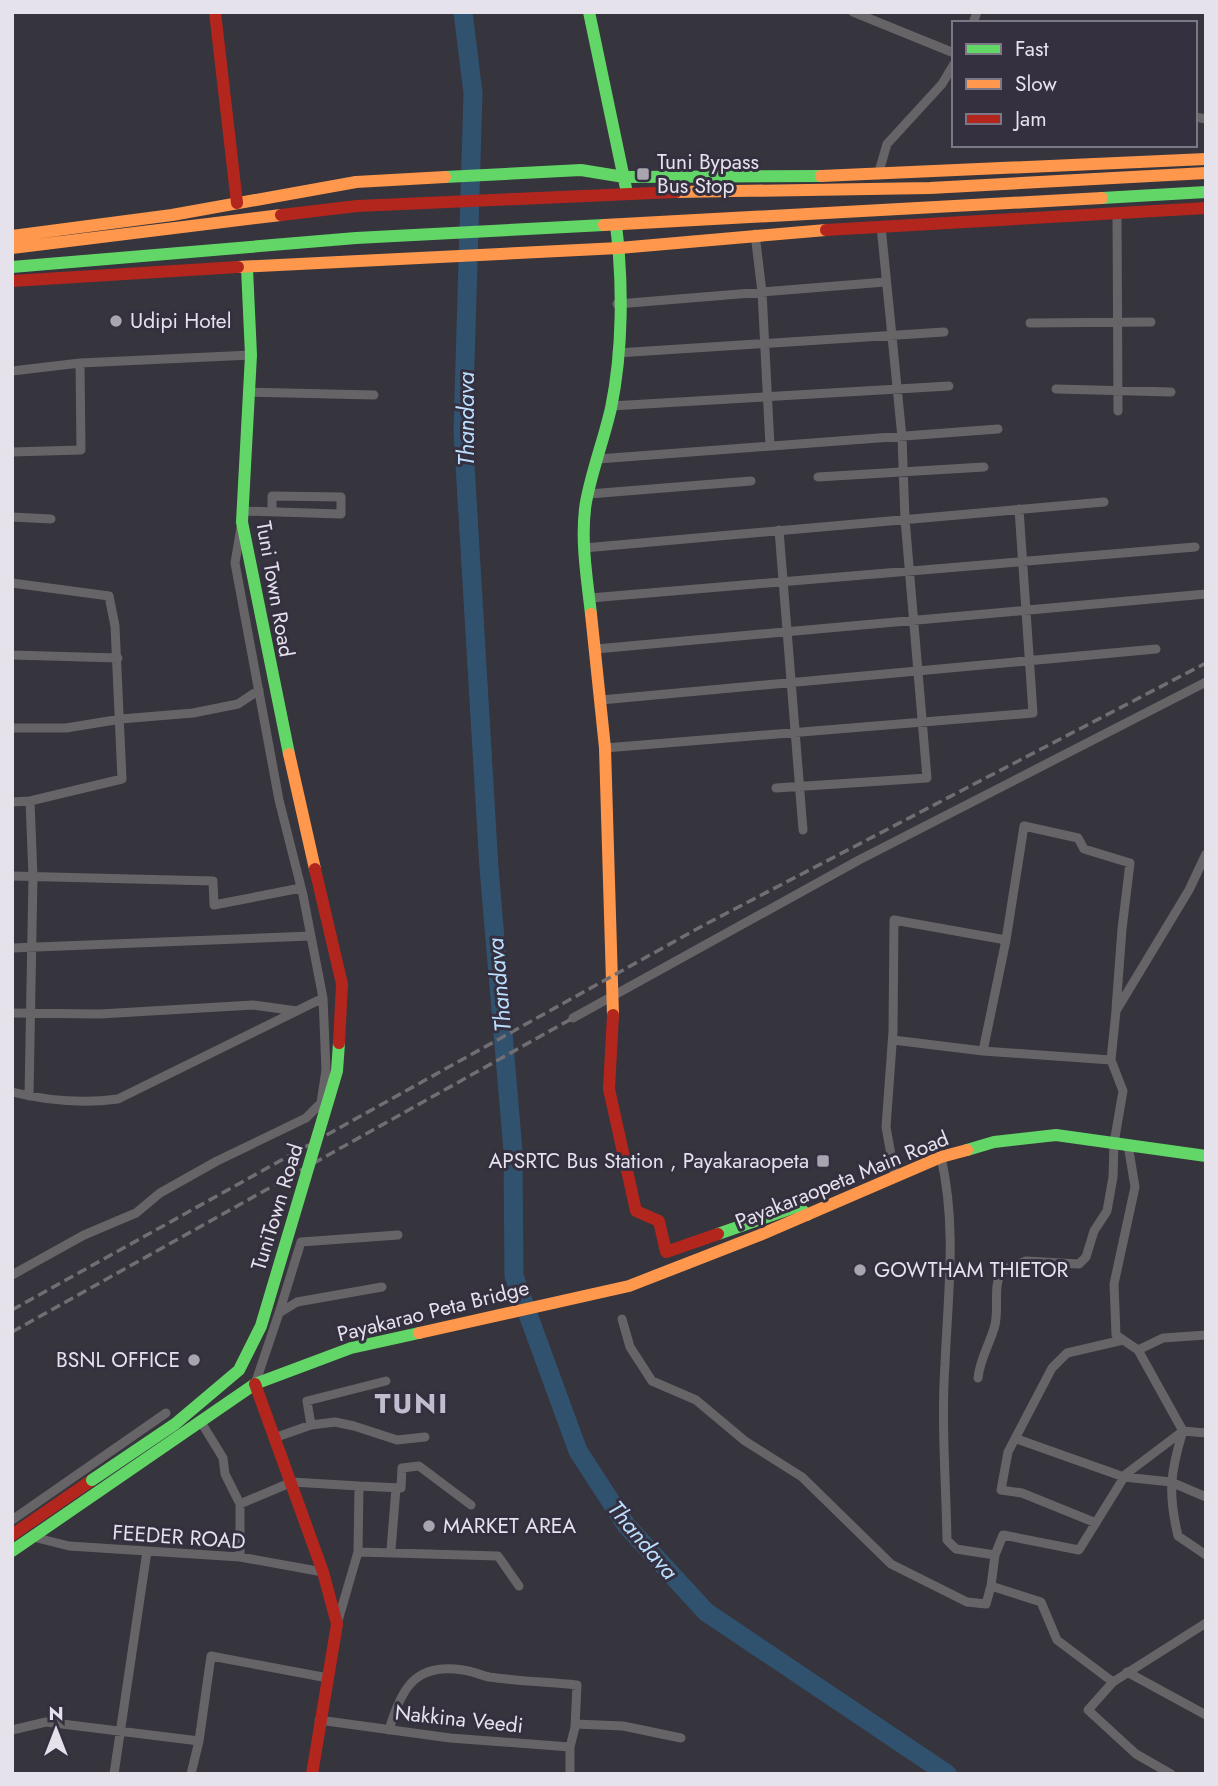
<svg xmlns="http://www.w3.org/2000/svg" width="1218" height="1786" font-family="Jost,sans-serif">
	<rect width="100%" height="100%" fill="#36343c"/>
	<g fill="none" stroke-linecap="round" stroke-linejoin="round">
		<path stroke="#31526f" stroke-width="19" d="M463 12 473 93 463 431 489 868 513 1151 514 1276 578 1451 626 1525 706 1612 947 1774"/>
		<path stroke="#676468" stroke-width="9" d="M853 12 954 53
			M973 23 977 12
			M1195 117 1206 119
			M878 175 887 144 942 84 954 64
			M1117 213 1118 411
			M755 234 762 292 770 446
			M617 304 885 282
			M1030 323 1151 322
			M617 353 944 332
			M12 371 80 363 251 355
			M1056 389 1171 392
			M248 392 374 395
			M611 406 949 386
			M12 452 81 450 80 363
			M598 459 998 429
			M818 477 984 467
			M589 494 751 481
			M242 511 341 514V497L272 496V512
			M12 517 51 519
			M779 530 803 830
			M584 548 1104 502
			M12 583 109 596 115 626 122 779 30 801 12 802
			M590 598 1195 547
			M596 649 1206 594
			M12 655 118 658
			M601 700 1156 649
			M12 728H66L121 719 193 713 238 704 259 690
			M605 748 1033 713 1019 509
			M776 788 927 778 905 519 902 437 881 226
			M12 876 213 881 214 905 301 888
			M12 948 311 936
			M12 1013 100 1014 253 1005 297 1011
			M573 1018 859 860 1206 682
			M893 1040 983 1051 1111 1060
			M983 1051 1006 940 1024 826 1078 838 1084 849 1130 863 1122 929 1116 1009
			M12 1092C48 1101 81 1104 118 1099L323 998
			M29 1096 33 876 30 801
			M941 1157C957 1227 948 1293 945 1364 941 1422 946 1482 947 1540L956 1549 995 1555 1003 1535 1079 1550 1126 1474 1183 1431 1138 1350 1116 1335 1114 1284 1135 1187 1128 1145
			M895 1177 886 1127 893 1031 894 920 1006 940
			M12 1275 84 1235 136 1213 160 1193 217 1161 306 1118 321 1103 326 1070 323 998 303 895 279 800 235 563 241 527
			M279 1313 301 1242 398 1235
			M622 1319 630 1347 652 1381 696 1400 745 1441 802 1477 891 1564 967 1602 986 1604 991 1586
			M1138 1350 1163 1338 1206 1335
			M978 1378C980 1358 990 1344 995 1325 999 1307 993 1288 1001 1271L1026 1261 1079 1264 1086 1257 1094 1231 1107 1211 1113 1177 1114 1143 1123 1091 1111 1060 1116 1011 1189 890 1206 854
			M386 1381 307 1401 311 1425 335 1422 354 1426 397 1440 425 1437
			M255 1384 279 1313 297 1302 382 1287
			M201 1422 223 1458 225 1474 240 1504 292 1482 359 1486
			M1206 1433 1183 1431C1170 1472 1168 1494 1178 1536L1206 1555
			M274 1438 311 1425
			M1017 1439 1124 1477 1171 1482 1206 1497
			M240 1504V1557
			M471 1505 419 1466 402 1468 401 1488 359 1486 358 1552 498 1556 519 1586
			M12 1520 166 1413
			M1096 1523 1022 1493 1001 1490 1008 1452 1052 1368 1067 1353 1123 1340
			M33 1537 69 1546 240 1557 323 1572
			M391 1550 396 1488
			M995 1555 991 1586 1041 1602 1057 1640 1113 1682 1206 1623
			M337 1624 358 1552
			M1127 1672 1206 1715
			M1113 1682 1088 1710 1136 1754 1171 1774
			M319 1720 450 1738 570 1747V1774
			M575 1724 623 1726 681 1738
			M12 1730 46 1722 199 1741 191 1774
			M389 1730C401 1689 415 1662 463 1670 472 1671 480 1675 489 1677 518 1681 548 1682 577 1685L575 1727 570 1747
			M199 1741 211 1656 328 1678
			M114 1774 147 1551"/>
		<path stroke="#63d668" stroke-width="12" d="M589 12 627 193
			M445 177 581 170 624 177 821 176
			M1102 198 1206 192
			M12 267 356 238 604 225
			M247 268 251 355 242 522 289 754
			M591 614C587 578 580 538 586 502 592 470 604 439 611 408 623 350 623 283 616 225
			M967 1150 994 1142 1056 1135 1206 1156
			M718 1234 798 1206 807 1215
			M12 1551 255 1384 351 1348 419 1333"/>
		<path stroke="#ff974d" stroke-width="12" d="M821 176 1206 159
			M676 192 930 188 1206 173
			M604 225 1102 198
			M12 236 172 215 356 182 445 177
			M12 248 281 215
			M238 267 619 248 826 230
			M591 614 605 748 613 1015
			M289 754 315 869
			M419 1333 629 1286 760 1235 941 1157 967 1150"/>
		<path stroke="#b3261e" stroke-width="12" d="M215 12 237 203
			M281 215 357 206 676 192
			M826 230 1206 208
			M12 281 238 267
			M613 1015 609 1089 636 1211 659 1221 666 1252 718 1234
			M255 1384 323 1572 337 1624 312 1774
			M12 1535 92 1480"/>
		<path stroke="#706e72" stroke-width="3.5" stroke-dasharray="10 5" stroke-linecap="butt" d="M12 1310 704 925 1206 663
			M12 1332 573 1018"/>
		<path stroke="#63d668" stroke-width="12" d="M92 1480 175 1424 239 1370 261 1326 337 1071 339 1043"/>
		<path stroke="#b3261e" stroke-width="12" d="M315 869 342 984 339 1043"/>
	</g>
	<g fill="#a8a5ae" stroke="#35303f" stroke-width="2.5">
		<rect x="636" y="167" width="14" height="14" rx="3.5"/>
		<circle cx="116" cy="321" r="7"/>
		<rect x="816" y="1154" width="14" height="14" rx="3.5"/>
		<circle cx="860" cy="1270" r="7"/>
		<circle cx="194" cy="1360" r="7"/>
		<circle cx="429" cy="1526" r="7"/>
	</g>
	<g text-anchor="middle" stroke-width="6" stroke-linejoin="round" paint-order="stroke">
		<g font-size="21" fill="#e5e2ec" stroke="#35303f" text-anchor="start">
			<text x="657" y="169">Tuni Bypass<tspan x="657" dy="24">Bus Stop</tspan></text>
			<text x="130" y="328">Udipi Hotel</text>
			<text x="809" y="1168" text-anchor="end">APSRTC Bus Station , Payakaraopeta</text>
			<text x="874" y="1277">GOWTHAM THIETOR</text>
			<text x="180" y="1367" text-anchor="end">BSNL OFFICE</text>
			<text x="443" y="1533">MARKET AREA</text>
		</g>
		<g font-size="21" fill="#e5e2ec" stroke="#35303f">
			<text transform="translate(275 589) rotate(80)" y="7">Tuni Town Road</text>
			<text transform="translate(842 1180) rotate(-22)" y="7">Payakaraopeta Main Road</text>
			<text transform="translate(277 1207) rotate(-73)" y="7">TuniTown Road</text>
			<text transform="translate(433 1311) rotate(-14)" y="7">Payakarao Peta Bridge</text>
			<text transform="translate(179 1537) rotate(4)" y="7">FEEDER ROAD</text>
			<text transform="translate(459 1719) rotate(6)" y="7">Nakkina Veedi</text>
		</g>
		<g font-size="23" font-style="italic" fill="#bbdfff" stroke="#35303f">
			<text transform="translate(466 419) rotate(-90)" y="8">Thandava</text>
			<text transform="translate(499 985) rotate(-95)" y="8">Thandava</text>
			<text transform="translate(643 1540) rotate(50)" y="8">Thandava</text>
		</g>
		<g font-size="28" font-weight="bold" letter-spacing="2" fill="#c2bccf" stroke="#35303f">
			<text x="412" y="1413">TUNI</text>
		</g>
	</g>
	<rect width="1218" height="1786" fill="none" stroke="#e5e2ec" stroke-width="28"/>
	<rect x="952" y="21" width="245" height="126" fill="#35303f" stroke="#7b7784" stroke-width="2"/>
	<rect x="966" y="44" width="35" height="10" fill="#63d668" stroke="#7b7784" stroke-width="2"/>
	<text x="1015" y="56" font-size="21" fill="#e5e2ec">Fast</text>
	<rect x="966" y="79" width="35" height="10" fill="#ff974d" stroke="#7b7784" stroke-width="2"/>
	<text x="1015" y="91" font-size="21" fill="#e5e2ec">Slow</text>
	<rect x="966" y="114" width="35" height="10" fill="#b3261e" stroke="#7b7784" stroke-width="2"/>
	<text x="1015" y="126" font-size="21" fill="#e5e2ec">Jam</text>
	<g transform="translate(56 1730)" stroke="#35303f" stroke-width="5" paint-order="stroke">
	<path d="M0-5L12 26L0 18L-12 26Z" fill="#e5e2ec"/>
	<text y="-10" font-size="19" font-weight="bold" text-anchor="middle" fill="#e5e2ec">N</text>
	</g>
</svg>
